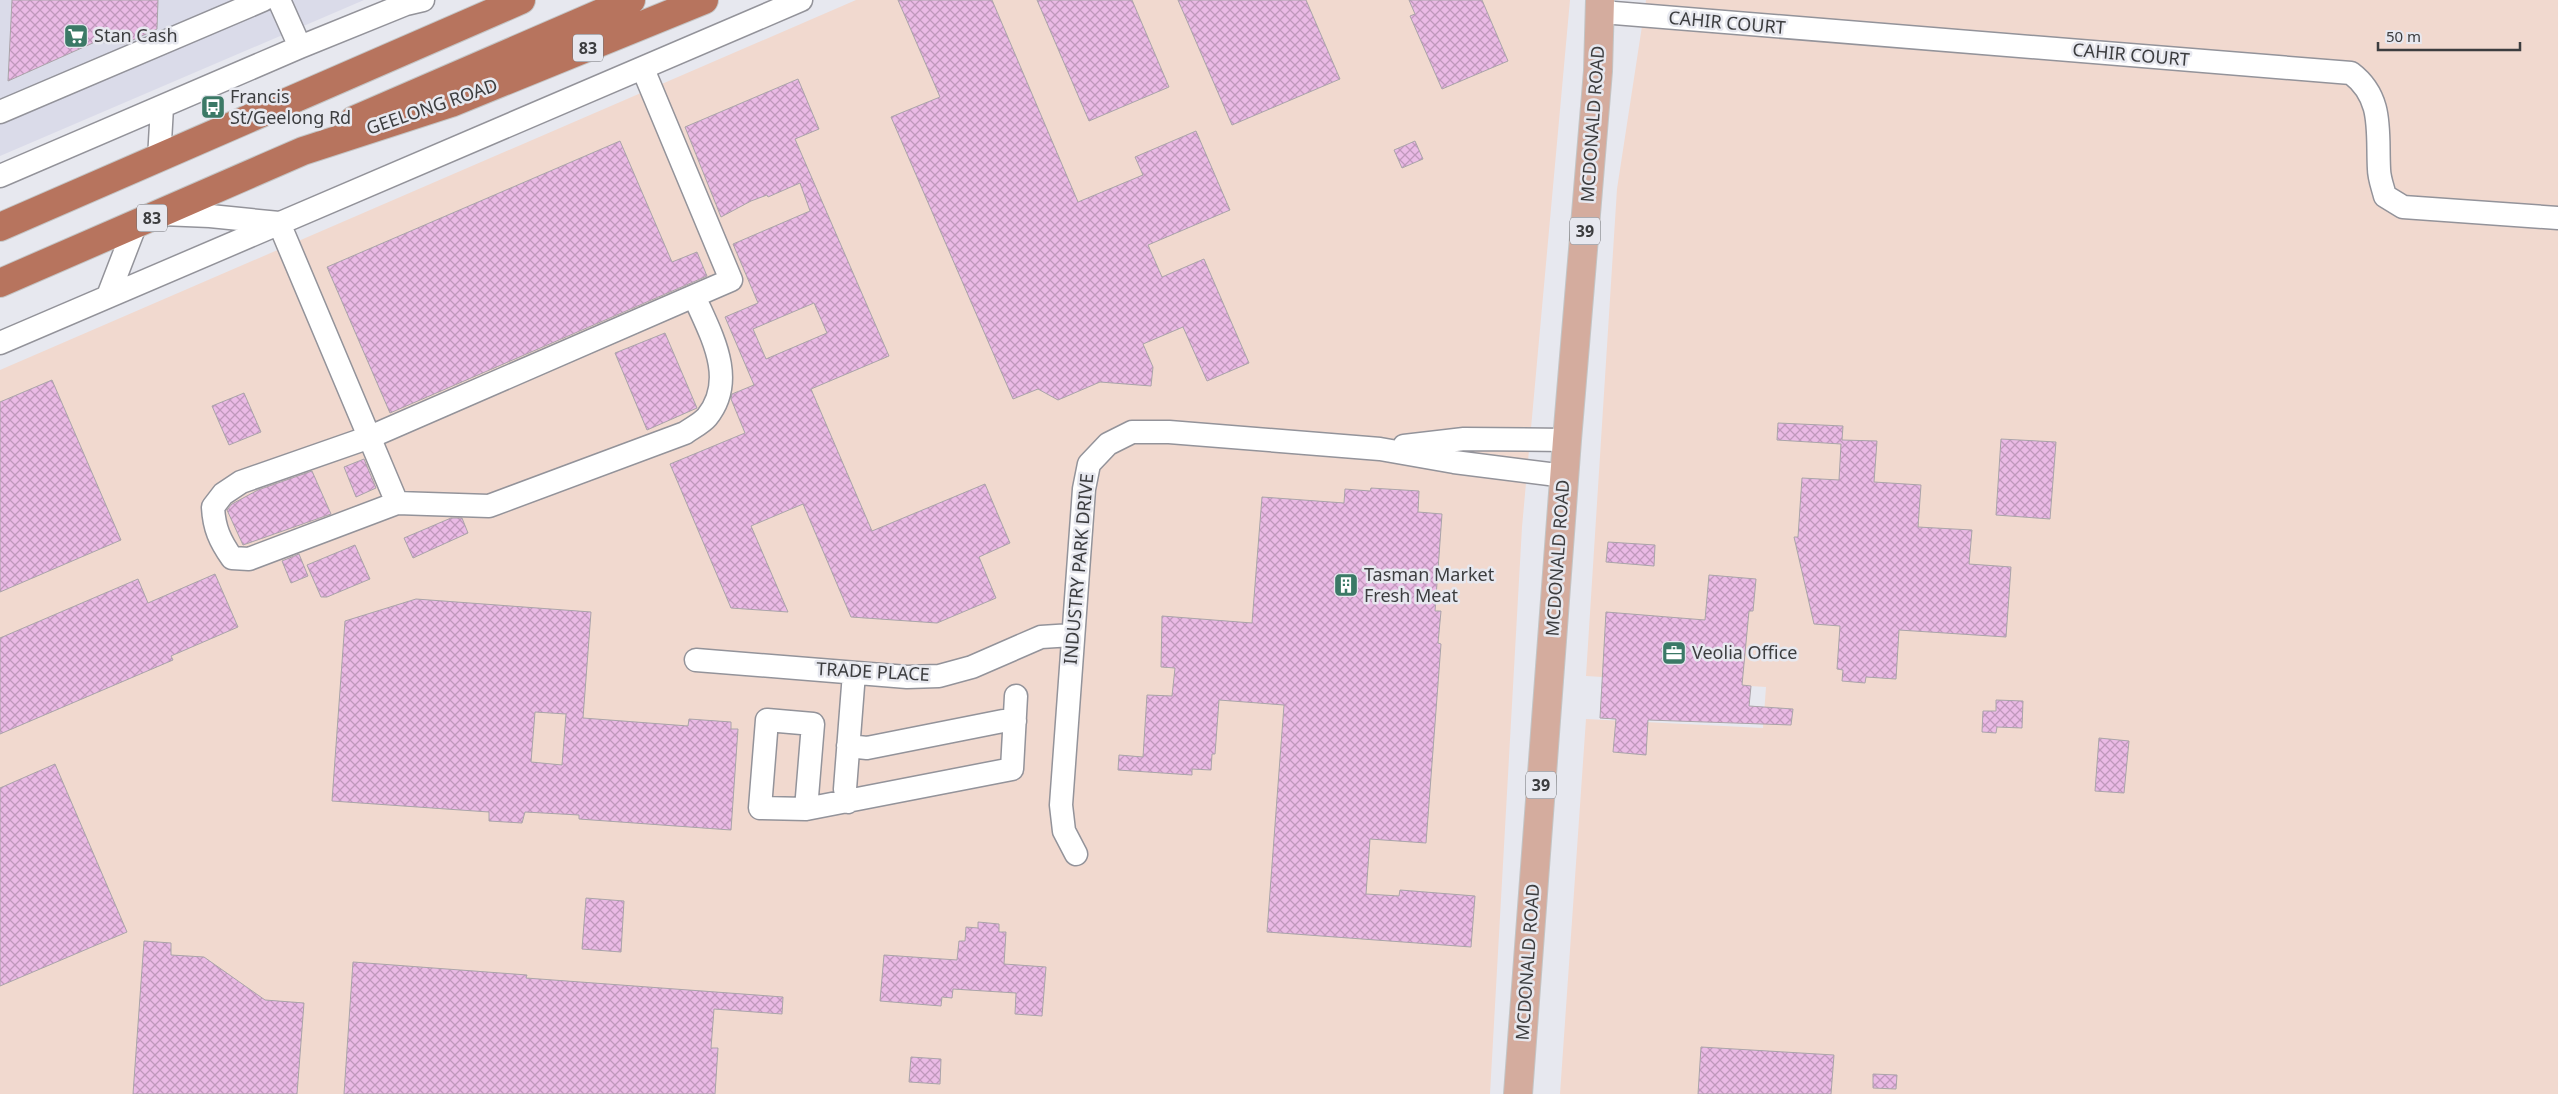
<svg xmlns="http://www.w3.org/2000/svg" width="2558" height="1094" font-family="'Noto Sans',sans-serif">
	<defs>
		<pattern id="building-cross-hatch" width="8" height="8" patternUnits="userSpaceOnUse" patternTransform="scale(1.25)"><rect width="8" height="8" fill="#eabae5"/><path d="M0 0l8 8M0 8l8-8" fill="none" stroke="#bf98bb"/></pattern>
	</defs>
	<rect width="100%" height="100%" fill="#e7e8ef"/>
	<path fill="#dadbe9" d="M0 0H364L0 156Z"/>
	<path fill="#f1d9cf" d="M856 0H1570L1522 527 1490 1094H0V370Z
		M1646 0H2558V1094H1560L1586 719 1763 728 1766 687 1586 676 1617 189Z"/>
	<path fill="url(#building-cross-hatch)" stroke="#aaa4a9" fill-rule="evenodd" d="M12 0H158L157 29 124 44 95 42 8 81Z
		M898 0H992L1078 202 1143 175 1135 157 1196 131 1230 210 1148 245 1162 277 1204 259 1249 363 1207 381 1183 327 1143 344 1153 367 1151 386 1100 382 1058 400 1038 389 1013 399 891 117 940 97Z
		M1037 0H1132L1169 87 1089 121Z
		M1178 0H1306L1340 79 1232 125Z
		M1409 0H1482L1508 61 1442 89 1410 16 1415 14Z
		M798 79 819 129 795 139 889 356 811 389 872 531 985 484 1010 543 979 557 996 598 937 623 851 617 803 504 751 526 788 612 731 608 670 464 745 433 731 399 732 394 754 385 725 317 758 303 733 244 810 211 800 183 768 197 767 195 751 201 721 217 685 127ZM814 303 827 333 766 359 753 329Z
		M620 141 672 262 697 252 707 276 390 413 327 267Z
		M1415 141 1423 159 1402 168 1394 150Z
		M665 333 697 408 647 430 615 353Z
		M52 380 121 540 0 592V402Z
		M244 393 261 432 229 445 212 406Z
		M1778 423 1843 426 1842 440 1877 441 1874 482 1921 485 1918 527 1972 530 1969 564 2011 567 2006 637 1899 630 1896 679 1866 677 1865 683 1842 681 1843 670 1837 669 1840 626 1814 624 1794 537H1798L1802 478 1839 480 1841 444 1777 440Z
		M2001 439 2056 442 2050 519 1996 515Z
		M364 459 376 488 356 497 344 467Z
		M312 471 331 514 243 545 227 510 232 504 258 490Z
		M1371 488 1419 491 1418 512 1442 514 1435 611H1441L1438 643 1441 644 1426 843 1370 839 1366 894 1399 896 1400 890 1475 896 1471 947 1267 932 1284 705 1219 700 1215 754H1212L1211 770 1192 769V775L1118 770 1119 755 1143 757 1147 695 1172 696 1175 668 1161 667 1162 616 1252 623 1262 497 1344 503 1345 489 1370 491Z
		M451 518H462L468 533 413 558 404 538Z
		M1608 542 1655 545 1654 566 1606 562Z
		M355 545 370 579 327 597H321L307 565Z
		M299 554 308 576 291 583 282 561Z
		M215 574 238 627 171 656 173 660 0 734V638L138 579 148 603Z
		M1709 575 1756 579 1753 611H1749L1742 685 1751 686 1749 706 1793 709 1791 725 1648 720 1646 755 1613 752 1616 719 1600 718 1606 612 1705 620Z
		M416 599 591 612 583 718 688 726 689 719 731 722V729H738L731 830 579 819V815L525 812 522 823 489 821V812L332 801 345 621ZM535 712 566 714 562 765 531 762Z
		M1996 700 2023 701 2022 728 1997 727 1996 733 1982 732 1983 711H1996Z
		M2099 738 2129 741 2124 793 2095 791Z
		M55 764 127 932 0 986V788Z
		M586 898 624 901 621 952 582 949Z
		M978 922 999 924V932H1006L1004 964 1046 967 1042 1016 1015 1014 1016 993 953 989 952 998 942 997 941 1006 880 1001 884 955 957 960 959 941H965L966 927 978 928Z
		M144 941 171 943V955L204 957 265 1000 304 1003 297 1094H133Z
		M353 962 527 975 526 978 783 997 782 1014 714 1009 711 1048H718L715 1094H344Z
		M1701 1047 1834 1055 1831 1094H1698Z
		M911 1057 941 1059 940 1084 909 1082Z
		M1873 1074 1897 1075 1896 1089 1873 1088Z"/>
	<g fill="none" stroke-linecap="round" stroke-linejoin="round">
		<defs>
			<path id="minor" d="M279 0 300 47
				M1602 12 2351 73C2384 98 2377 132 2379 169 2379 178 2383 188 2385 196L2403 207 2558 218
				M643 69 731 280 694 296 370 437 241 482 223 494 213 507C214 528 220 541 232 558L249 559 397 503 489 506 685 433C692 428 702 423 707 417 738 379 710 333 694 296
				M0 112 263 0
				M159 159 162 107
				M0 176 300 47 406 4 423 0
				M162 214 210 216 279 223 397 503
				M108 296 135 226
				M0 343 801 0
				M1404 446 1464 439 1567 440
				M696 660 907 677 939 676 972 667 1041 637 1072 635
				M848 746 867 748 1003 721H1015
				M848 802 845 789 854 673
				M806 809 813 724 767 720 760 808 806 809 1012 769 1016 696
				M1076 854 1064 831 1061 805 1084 489 1089 464 1108 444 1132 432H1169L1380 449 1454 462 1565 476"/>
			<path id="major" d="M1518 1094 1567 440 1598 71 1600 0"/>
			<path id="highway" d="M354 120 631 0
				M0 227 521 0
				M0 283 303 151 451 103 704 0"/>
		</defs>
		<use href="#minor" stroke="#93939a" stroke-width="25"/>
		<use href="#major" stroke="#c4c5c5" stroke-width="30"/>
		<use href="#highway" stroke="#c4c5c5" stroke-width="30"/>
		<use href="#minor" stroke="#fff" stroke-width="22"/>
		<use href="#major" stroke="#d4ac9e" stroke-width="28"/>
		<use href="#highway" stroke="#b7745e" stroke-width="28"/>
	</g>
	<defs>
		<symbol id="supermarket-square" viewBox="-11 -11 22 22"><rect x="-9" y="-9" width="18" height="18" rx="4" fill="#3b7966" stroke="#e7e8ef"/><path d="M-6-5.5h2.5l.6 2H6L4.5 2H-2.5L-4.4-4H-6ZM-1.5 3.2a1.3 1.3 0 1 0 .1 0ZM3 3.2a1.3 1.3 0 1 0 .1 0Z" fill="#fff"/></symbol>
		<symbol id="bus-square" viewBox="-11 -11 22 22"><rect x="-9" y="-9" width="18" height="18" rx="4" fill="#3b7966" stroke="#e7e8ef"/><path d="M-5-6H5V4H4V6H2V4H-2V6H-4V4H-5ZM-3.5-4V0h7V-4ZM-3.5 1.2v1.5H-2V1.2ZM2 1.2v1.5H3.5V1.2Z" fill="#fff"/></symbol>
		<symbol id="building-square" viewBox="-11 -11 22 22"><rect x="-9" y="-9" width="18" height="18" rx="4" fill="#3b7966" stroke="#e7e8ef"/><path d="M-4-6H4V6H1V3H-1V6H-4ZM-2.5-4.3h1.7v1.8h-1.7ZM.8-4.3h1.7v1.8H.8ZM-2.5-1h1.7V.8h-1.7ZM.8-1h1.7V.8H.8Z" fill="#fff"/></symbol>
		<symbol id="office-square" viewBox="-11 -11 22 22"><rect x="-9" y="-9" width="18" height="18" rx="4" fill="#3b7966" stroke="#e7e8ef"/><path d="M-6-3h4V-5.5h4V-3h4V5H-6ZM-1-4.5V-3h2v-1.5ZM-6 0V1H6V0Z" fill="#fff"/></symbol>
	</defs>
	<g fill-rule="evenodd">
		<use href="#supermarket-square" x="62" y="22" width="28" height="28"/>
		<use href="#bus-square" x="199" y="93" width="28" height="28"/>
		<use href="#building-square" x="1332" y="571" width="28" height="28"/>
		<use href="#office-square" x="1660" y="639" width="28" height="28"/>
	</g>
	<g text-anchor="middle" stroke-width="5" stroke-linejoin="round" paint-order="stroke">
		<g fill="#e7e8ef" stroke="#6f7074" stroke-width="1">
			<rect x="573" y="34.5" width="30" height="27" rx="4"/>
			<rect x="137" y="204.5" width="30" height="27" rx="4"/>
			<rect x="1570" y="217.5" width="30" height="27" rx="4"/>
			<rect x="1526" y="771.5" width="30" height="27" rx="4"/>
		</g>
		<g font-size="16" font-weight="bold" fill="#3c3d3f">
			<text x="588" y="54">83</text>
			<text x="152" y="224">83</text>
			<text x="1585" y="237">39</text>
			<text x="1541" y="791">39</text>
		</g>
		<g font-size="18" fill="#3c3d3f" stroke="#e7e8ef">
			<text transform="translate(1727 23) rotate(5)" y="6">CAHIR COURT</text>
			<text transform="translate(2131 55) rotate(5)" y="6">CAHIR COURT</text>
			<text transform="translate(432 107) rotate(-19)" y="6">GEELONG ROAD</text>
			<text transform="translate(1593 124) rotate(-86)" y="6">MCDONALD ROAD</text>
			<text transform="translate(1558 558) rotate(-86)" y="6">MCDONALD ROAD</text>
			<text transform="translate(1079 569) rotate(-85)" y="6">INDUSTRY PARK DRIVE</text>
			<text transform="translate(873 672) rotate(3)" y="6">TRADE PLACE</text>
			<text transform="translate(1528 962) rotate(-86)" y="6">MCDONALD ROAD</text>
		</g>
		<g font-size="18" fill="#3c3d3f" stroke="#e7e8ef" text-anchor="start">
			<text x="94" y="42">Stan Cash</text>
			<text x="230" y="103">Francis<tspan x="230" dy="21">St/Geelong Rd</tspan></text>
			<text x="1364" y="581">Tasman Market<tspan x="1364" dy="21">Fresh Meat</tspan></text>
			<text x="1692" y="659">Veolia Office</text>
		</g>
	</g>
	<path d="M2378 42v8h142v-8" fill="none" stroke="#3c3d3f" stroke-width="2.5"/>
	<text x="2386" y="42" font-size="15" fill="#3c3d3f" stroke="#e7e8ef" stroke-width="4" paint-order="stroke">50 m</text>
</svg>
